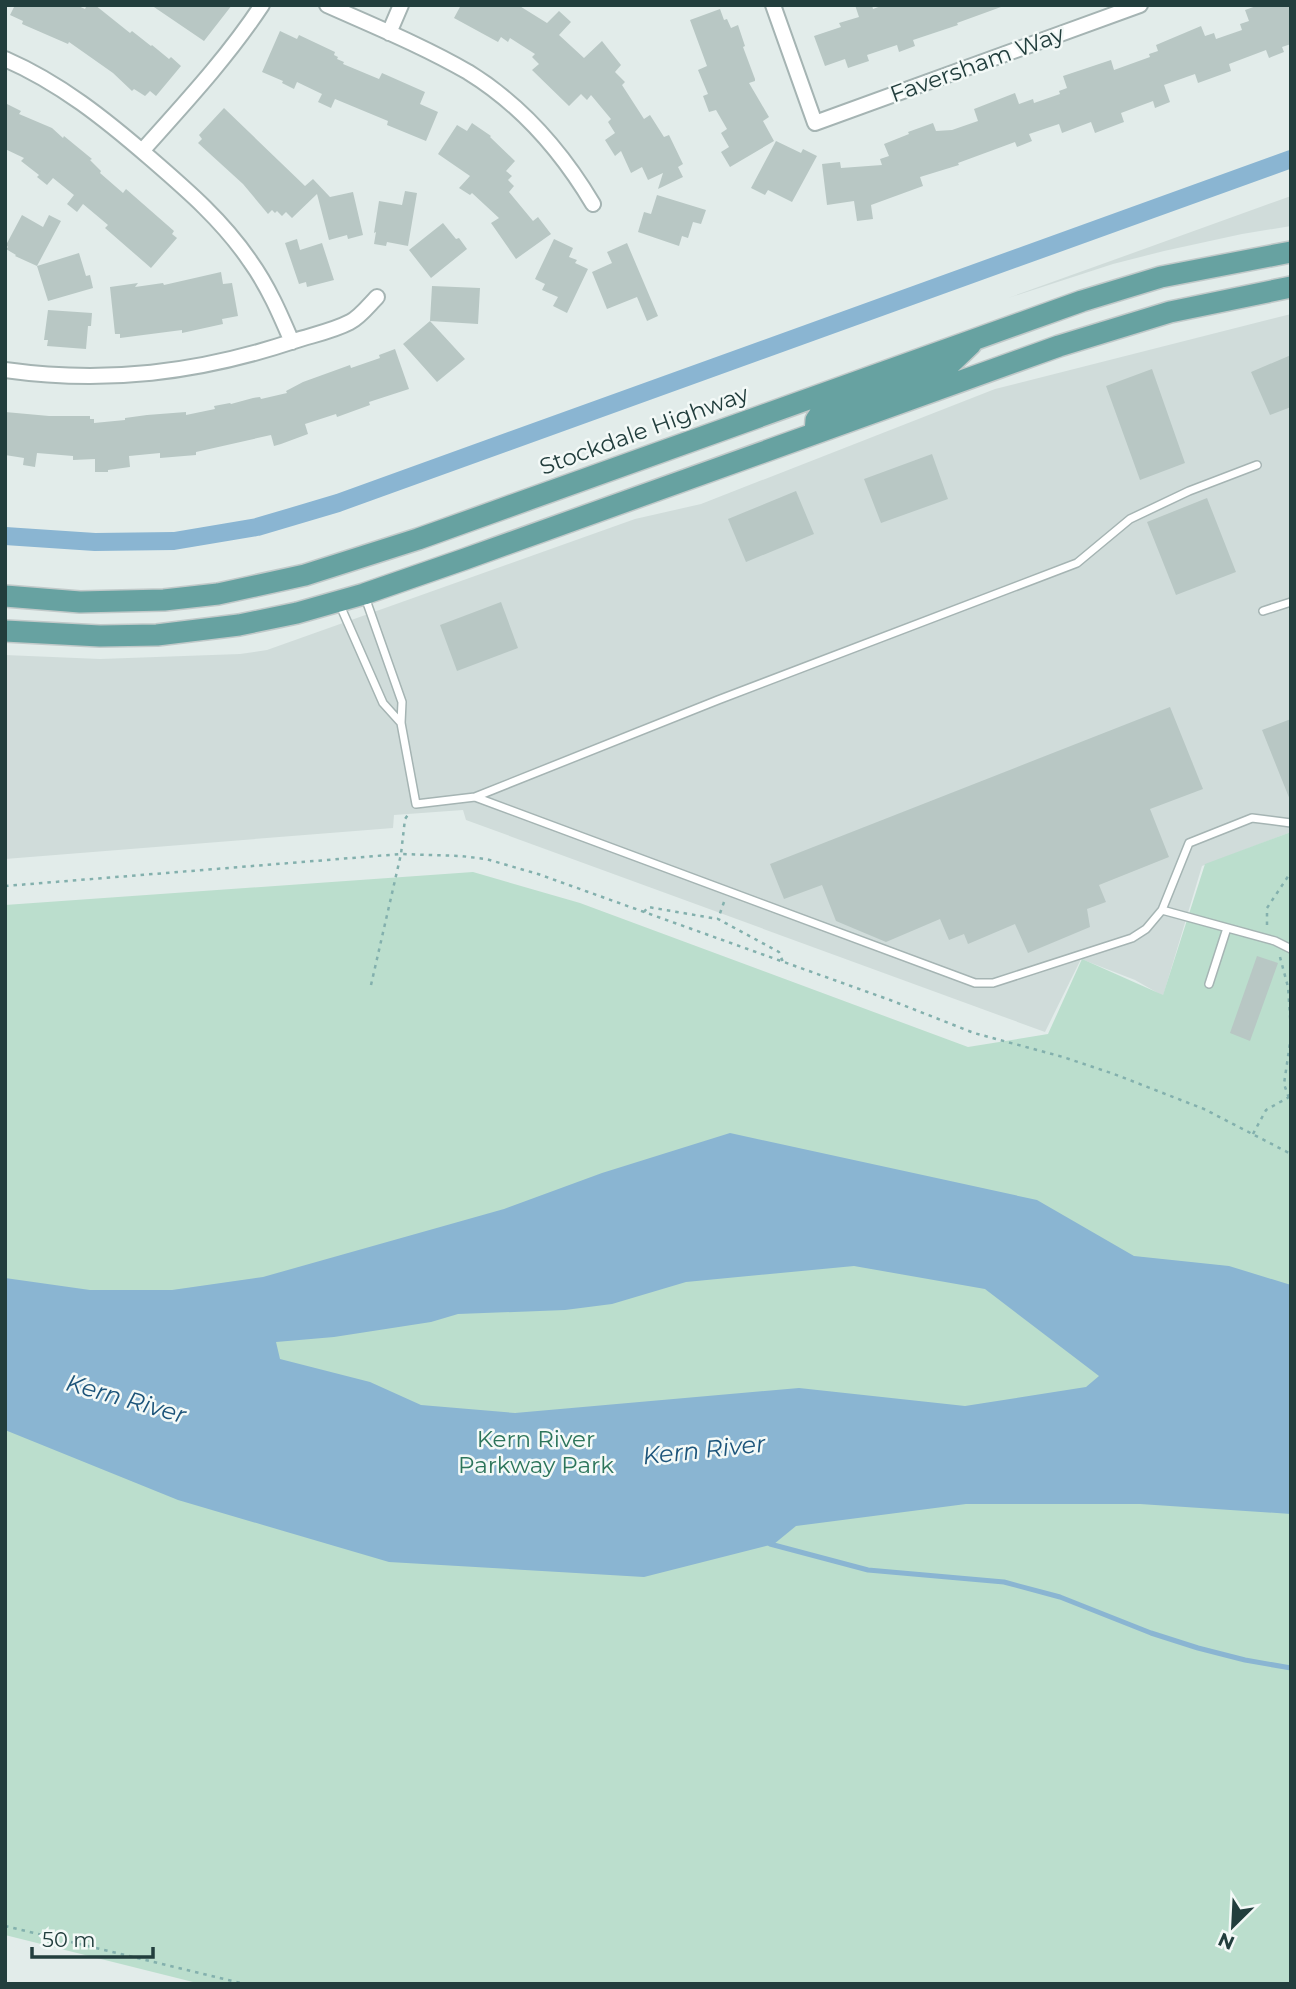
<svg xmlns="http://www.w3.org/2000/svg" width="1296" height="1989" font-family="Montserrat,sans-serif">
	<rect width="100%" height="100%" fill="#e2ecea"/>
	<path fill="#d0dcda" d="M1291 196V226L1242 234 1164 251 1113 264 1008 298Z
		M1291 314V832L1202 866 1163 996 1135 980 1081 959 1045 1032 466 820 463 810 394 815 393 828 5 859V655L100 659 240 654 267 650 635 519 701 504 995 389Z"/>
	<path fill="#bbdecd" d="M1291 832V1984H201L5 1935V905L473 872 580 903 968 1047 1048 1034 1082 959 1163 995 1205 864Z"/>
	<path fill="#8ab5d2" fill-rule="evenodd" d="M730 1133 1037 1200 1134 1256 1229 1266 1291 1285V1514L1140 1504H966L796 1526 774 1544 644 1577 389 1562 178 1500 5 1430V1278L90 1290H172L263 1277 504 1209 602 1173ZM854 1266 985 1289 1099 1376 1086 1387 965 1406 799 1388 515 1413 421 1405 370 1382 280 1359 276 1342 334 1337 431 1322 458 1314 565 1310 612 1304 686 1282Z"/>
	<g fill="none" stroke-linecap="round" stroke-linejoin="round">
		<path stroke="#8ab5d2" stroke-width="5" d="M770 1544 868 1570 1004 1582 1060 1597 1151 1633 1198 1648 1245 1660 1291 1668"/>
		<path stroke="#8ab5d2" stroke-width="18" d="M5 536 95 542 174 541 257 527 338 503 1291 159"/>
	</g>
	<path fill="#b8c7c4" d="M15 5H76L85 9 87 5H95L130 33 132 31 151 46 152 45 169 59 171 57 181 66 156 96 150 91 145 96 134 89 132 91 113 73 69 42 68 44 22 24 23 21 10 15Z
		M151 5H232L204 41Z
		M461 5H518L547 23 559 11 571 22 559 35 584 58 602 41 621 65 615 72 625 82 622 85 644 119 650 115 664 137 669 135 683 164 678 167 683 177 658 189 663 173 648 180 642 167 631 173 621 151 615 156 605 140 615 133 608 122 611 119 591 95 587 100 581 94 569 106 532 70 539 64 532 57 535 54 510 38 508 42 501 37 498 42 454 18Z
		M855 5H872L873 9 884 5H1001V7L957 23 958 25 913 40 915 46 899 52 897 45 867 55 869 61 848 68 845 59 825 66 814 36 841 27 839 23 859 17Z
		M1259 5H1291V44L1282 47 1284 52 1269 58 1266 50 1229 64 1231 71 1198 83 1195 74 1164 85 1170 102 1155 108 1153 101 1121 113 1124 122 1095 133 1091 122 1062 133 1059 124 1029 134 1032 141 1017 147 1015 142 958 163 959 165 920 177 923 186 871 205 873 219 857 221 854 201 827 205 822 164 840 162 841 168 882 165 880 159 889 156 884 144 909 134 908 132 933 123 936 131 952 130 978 121 974 109 1015 93 1019 104 1033 99 1034 103 1060 94 1059 91 1067 88 1063 76 1111 60 1114 70 1150 57 1149 54 1158 51 1156 45 1201 26 1205 36 1214 33 1216 39 1242 30 1240 24 1249 21 1245 10Z
		M720 9 724 20 727 19 731 28 738 25 745 46 743 47 755 79V81L749 83 769 117 763 121 774 141 730 167 721 152 729 147 721 133 727 129 716 110 709 112 703 96 708 94 698 70 707 66 690 20Z
		M280 31 297 39 299 35 335 52 334 55 338 57 337 59 344 62 343 64 379 79 382 73 425 92 420 104 438 112 426 141 387 125 388 121 335 99 331 108 318 102 322 94 297 82 294 89 282 83 283 81 262 72Z
		M5 103 21 111 19 114 52 128 63 138 64 136 92 159 90 160 101 171 100 173 123 193 126 189 174 231 172 234 177 238 151 268 105 228 108 225 83 204 77 212 67 204 74 195 53 178 47 185 37 177 39 175 21 161 24 158 5 149Z
		M224 108 305 186 313 179 330 197 353 192 363 235 348 239 347 235 329 240 317 194 292 218 286 212 282 216 277 211 275 213 272 210 268 214 243 184 198 143 202 139 199 135Z
		M472 123 491 136 490 137 515 161 506 171 512 176 508 180 514 186 509 192 533 221 538 217 551 234 516 259 491 223 499 218 472 193 470 195 459 188 470 176 438 154 457 125 467 131Z
		M776 141 801 153 803 149 817 156 792 202 768 190 765 195 751 188Z
		M405 191 417 193 408 246 387 242 386 246 374 244 376 232 374 233 379 201 402 205Z
		M657 195 706 210 701 224 693 222 688 238 682 236 679 246 638 232 644 212 651 214Z
		M22 215 43 227 49 215 61 221 37 266 79 253 86 276 90 275 93 288 48 301 37 266 15 256 16 255 6 249 8 247 6 245Z
		M443 223 456 239 459 238 467 249 431 278 409 250Z
		M297 239 300 250 322 243 334 280 307 287 306 282 299 284 285 243Z
		M554 239 573 248 569 257 577 260 575 263 588 269 567 313 553 306 558 297 542 290 545 284 535 279Z
		M627 243 658 316 647 321 637 297 607 309 592 272 612 263 607 252Z
		M221 272 223 284 232 283 238 316 222 319 223 324 182 333V330L120 338V334H115L110 287 138 283 135 287 163 283 164 285Z
		M432 286 480 288 478 324 430 321Z
		M48 310 92 313 91 326H88L86 349 47 346 48 340H44Z
		M430 321 465 359 437 382 403 344Z
		M395 349 409 389 369 402 370 405 337 417 336 414 305 424 308 434 281 444 274 446 271 435 196 452V455L160 458V453L129 456 130 467 108 470V472H95V459L73 460V456L37 453 35 467 23 465 24 458 5 455V412L49 416H90V419H94V423L125 420V418L147 415 186 412V415L215 409 214 406 230 403 231 404 253 398 260 397 261 399 287 393 286 391 303 382 350 365 351 368 380 358 379 355Z
		M1291 355V407L1270 415 1251 372Z
		M1152 369 1185 463 1140 480 1106 386Z
		M932 454 948 499 881 523 864 479Z
		M796 491 814 534 746 562 728 519Z
		M1207 498 1236 572 1176 595 1147 522Z
		M501 602 518 648 457 671 440 625Z
		M1170 707 1203 789 1150 809 1169 857 1099 885 1106 902 1087 909 1090 927 1028 953 1015 924 968 944 964 934 949 940 940 919 886 942 836 921 822 885 784 899 770 864Z
		M1291 719V800H1290L1262 730Z
		M1257 956 1278 963 1250 1041 1230 1033Z"/>
	<g fill="none" stroke-linecap="round" stroke-linejoin="round">
		<defs>
			<path id="lane" d="M365 597 402 702 401 723 416 804 475 797 718 700 1077 563 1130 519 1189 491 1257 465
				M339 603 383 703 401 723
				M1263 611 1291 602
				M475 797 975 983H993L1132 938 1146 929 1162 910 1189 843 1252 818 1291 823
				M1162 910 1275 941 1291 949
				M1209 984 1227 928"/>
			<path id="street" d="M327 5C374 26 423 46 468 72 520 104 562 152 593 204
				M773 5 815 123 1140 5
				M389 33 401 5
				M5 59C60 83 105 119 150 158 187 190 223 221 250 261 268 286 280 314 292 342
				M142 151C184 104 227 58 262 5
				M5 370C106 384 198 373 294 341 312 335 333 331 350 322 360 317 369 305 377 297"/>
			<path id="primary" d="M815 433 816 420 820 414 948 366 971 344
				M5 596 80 602 164 600 218 594 305 575 418 539 1082 301 1161 277 1291 252
				M5 631 100 636 157 635 239 625 297 613 364 594 465 559 1059 346 1170 312 1291 287"/>
		</defs>
		<use href="#lane" stroke="#a5b4b3" stroke-width="10"/>
		<use href="#street" stroke="#a5b4b3" stroke-width="18"/>
		<use href="#primary" stroke="#c1c9c9" stroke-width="24"/>
		<path stroke="#83b0ad" stroke-width="2.5" stroke-dasharray="3.5 5" stroke-linecap="butt" d="M5 886 401 854 461 856 486 859 538 874 890 1000 974 1033 1063 1057 1114 1074 1204 1109 1291 1154
			M724 902 718 919 779 952 783 962
			M644 912 648 907 718 919
			M1267 925V908L1291 872
			M1280 957 1288 987 1291 1030
			M371 985 401 854 405 819 410 812
			M1291 1036 1284 1084 1291 1104
			M1253 1134 1266 1110 1289 1097
			M5 1926 245 1984"/>
		<use href="#lane" stroke="#fff" stroke-width="7"/>
		<use href="#street" stroke="#fff" stroke-width="14"/>
		<use href="#primary" stroke="#67a2a1" stroke-width="21"/>
	</g>
	<g text-anchor="middle" stroke-width="5" stroke-linejoin="round" paint-order="stroke">
		<g font-size="23" fill="#223e3d" stroke="#f3f9f7">
			<text transform="translate(977 64) rotate(-20)" y="8">Faversham Way</text>
			<text transform="translate(644 430) rotate(-20)" y="8">Stockdale Highway</text>
		</g>
		<g font-size="23" fill="#2c755a" stroke="#f3f9f7">
			<text x="536" y="1447">Kern River<tspan x="536" dy="26">Parkway Park</tspan></text>
		</g>
		<g font-size="24" font-style="italic" fill="#1c547a" stroke="#f3f9f7">
			<text transform="translate(126 1399) rotate(16)" y="8">Kern River</text>
			<text transform="translate(704 1450) rotate(-6)" y="8">Kern River</text>
		</g>
	</g>
	<rect width="1296" height="1989" fill="none" stroke="#223e3d" stroke-width="14"/>
	<g transform="translate(1233 1926) rotate(204)" stroke="#f3f9f7" stroke-width="5" paint-order="stroke">
	<path d="M0-5L12 26L0 18L-12 26Z" fill="#223e3d"/>
	<text y="-10" font-size="19" font-weight="bold" text-anchor="middle" fill="#223e3d">N</text>
	</g>
	<path d="M32 1947v10h121v-10" fill="none" stroke="#223e3d" stroke-width="3.5"/>
	<text x="42" y="1947" font-size="21" fill="#223e3d" stroke="#f3f9f7" stroke-width="5" paint-order="stroke">50 m</text>
</svg>
